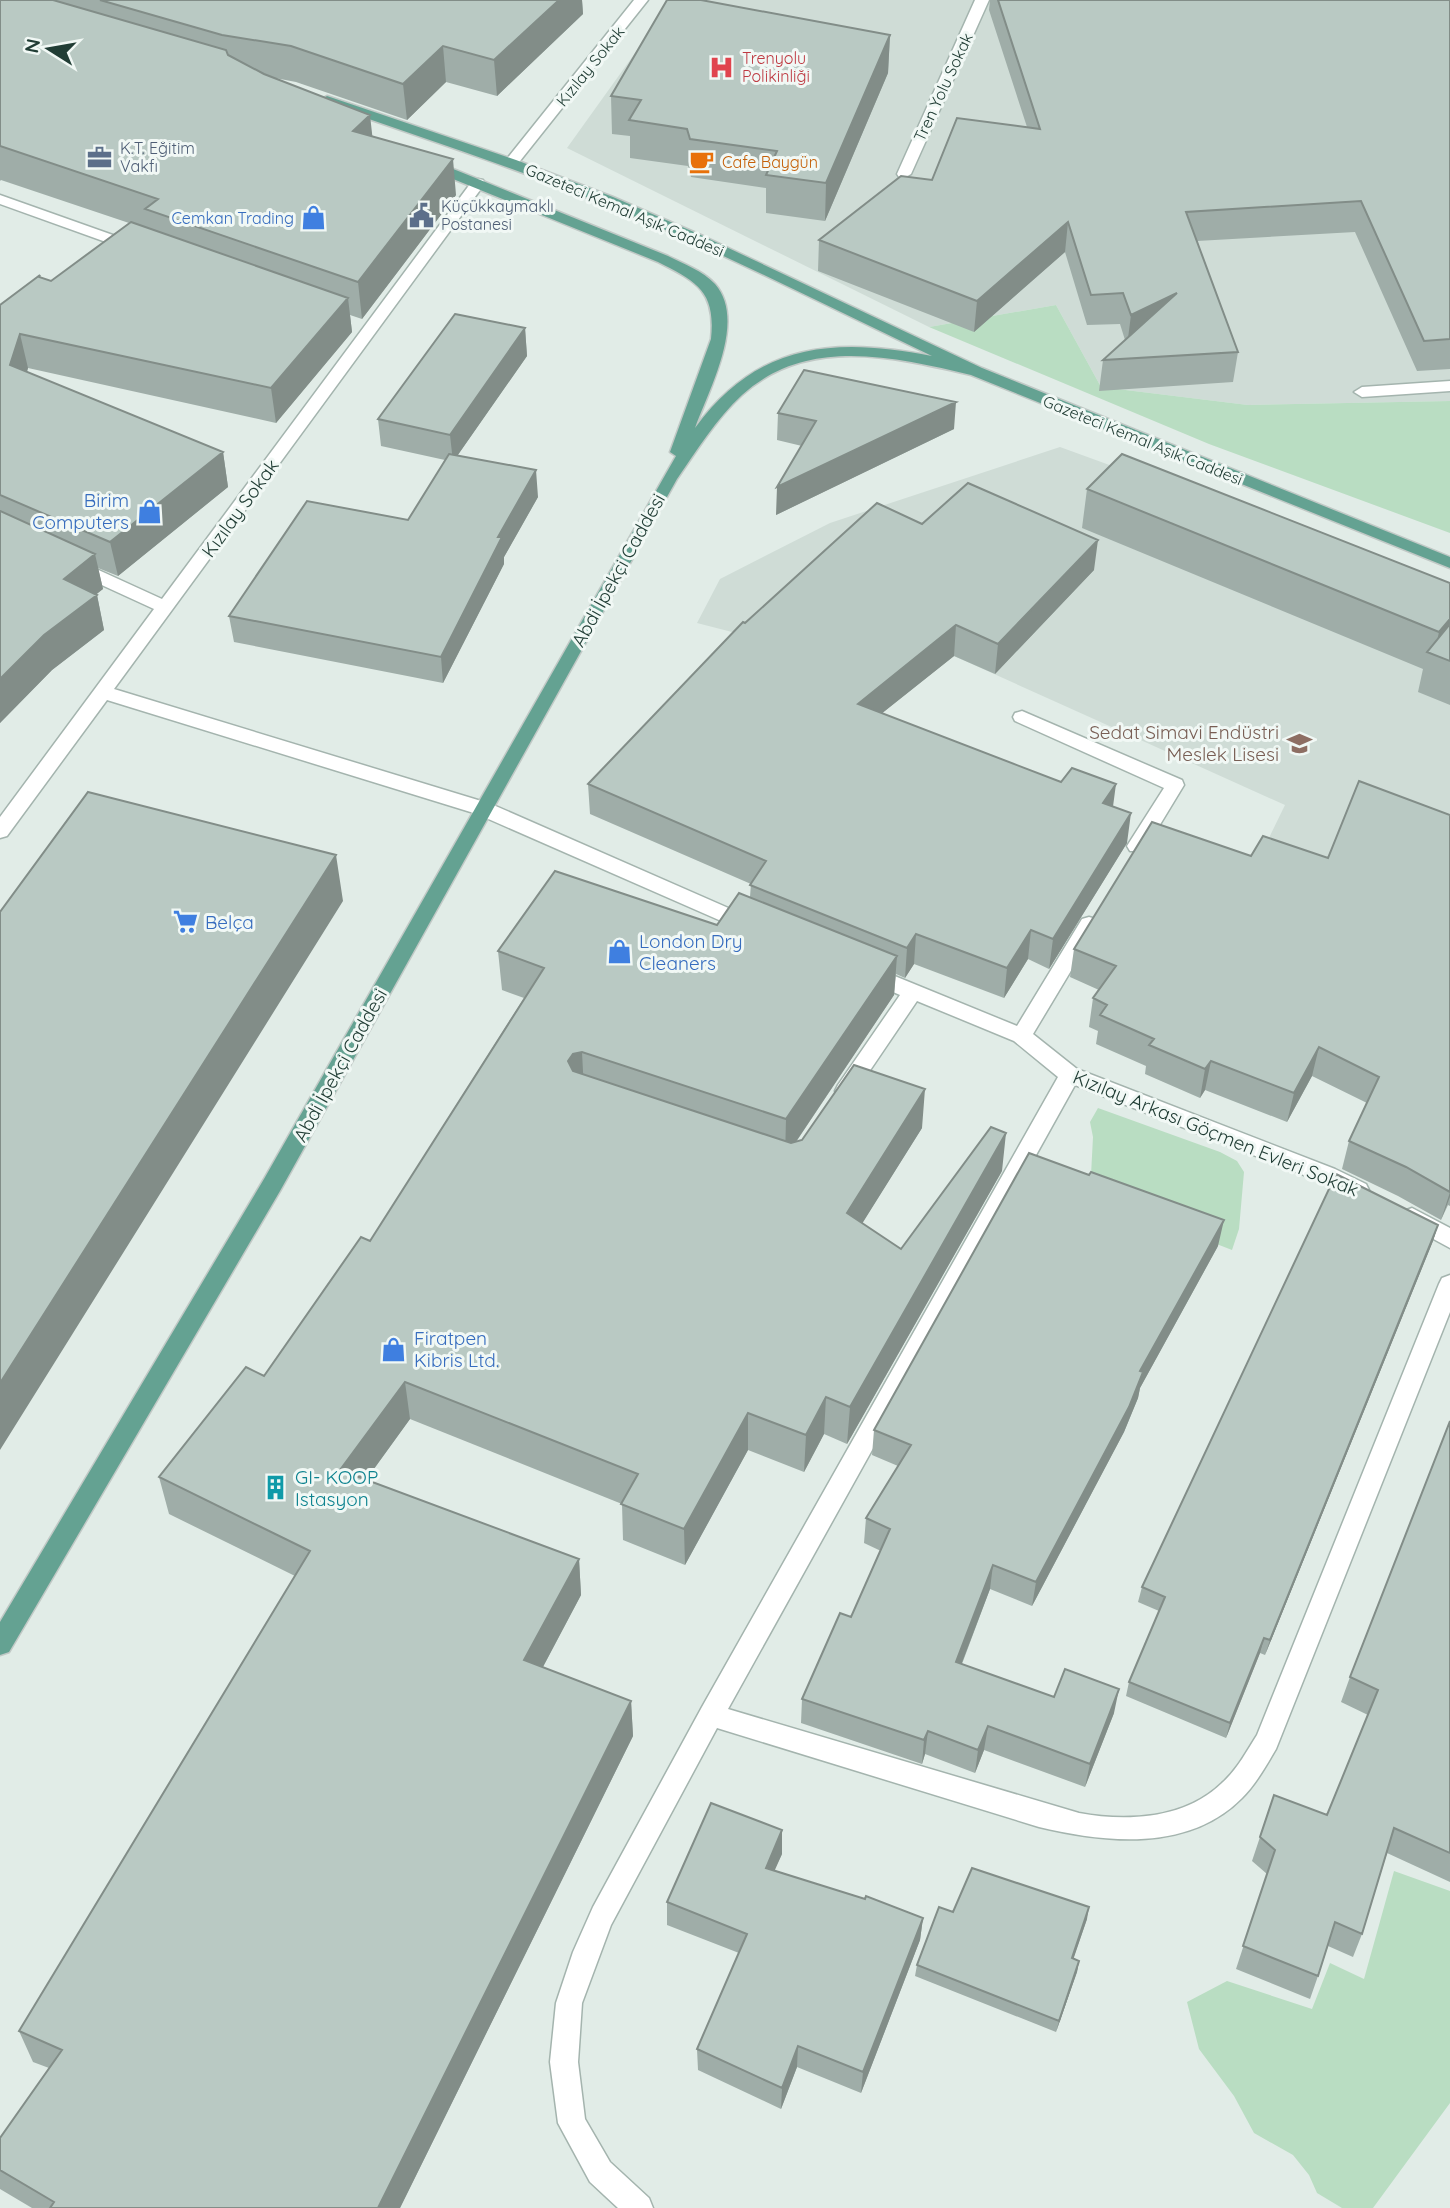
<svg xmlns="http://www.w3.org/2000/svg" width="1450" height="2208" font-family="Quicksand,sans-serif">
	<rect width="100%" height="100%" fill="#e1ece7"/>
	<path fill="#cfdcd6" d="M673 0H1450V401L1248 405 1101 387 1056 305 929 327 567 148Z
		M1060 447 1450 589V1019L1250 877 1285 805 954 656 922 681 697 623 720 579 830 523Z"/>
	<path fill="#b9ddc2" d="M1056 305 1101 387 1248 405 1450 401V533L1209 444 929 327Z
		M1098 1108 1220 1152 1237 1161 1244 1172 1239 1229 1232 1250 1101 1199 1091 1175 1093 1137 1090 1122Z
		M1394 1871 1450 1891V2103L1373 2208H1342L1317 2193 1309 2175 1293 2155 1254 2133 1234 2096 1199 2049 1187 2002 1227 1981 1312 2009 1330 1963 1364 1979Z"/>
	<g fill="none" stroke-linecap="round" stroke-linejoin="round">
		<defs>
			<path id="minor" d="M634 0H648L516 166H506L504 163 506 160Z
				M975 0H989L911 174 904 178 899 177 897 174Z
				M478 179 483 180 485 183 483 186 114 689 491 804 758 921 761 926 758 931H744L477 814 107 700 7 836 0 838V817L154 609 69 570 66 566 69 562H81L162 599 473 180Z
				M0 195 141 245 144 248 136 253 131 251 0 204Z
				M1450 381V391L1362 397 1354 392 1362 387Z
				M1022 711 1182 780 1184 785 1144 851H1130L1127 846 1164 788 1015 721 1013 717 1015 713Z
				M1089 917 1096 919 1099 924 1033 1034 1077 1069 1335 1169 1366 1184 1369 1190 1366 1196C1350 1201 1333 1188 1319 1181L1075 1085 728 1709 1079 1813C1127 1822 1185 1819 1222 1783 1237 1770 1246 1752 1257 1735L1439 1284 1442 1278 1450 1275V1312L1276 1749C1266 1766 1256 1784 1242 1798 1189 1852 1106 1843 1039 1827L717 1728 611 1925 582 2003 578 2062 585 2119 610 2162 649 2198 653 2208H618L590 2182 558 2123 550 2062 556 2003 573 1952 593 1907 702 1707 1058 1077 1014 1041 917 1001 852 1097 845 1099 838 1097 835 1091 838 1085 900 995 861 978 858 973 861 968 868 966 875 968 1017 1026 1082 919Z
				M1412 1208 1450 1228V1248L1404 1223 1401 1217 1404 1211Z"/>
			<path id="major" d="M327 96 516 160 613 197 703 236 982 368 1450 557V568L971 375C894 357 807 336 742 395 716 419 697 450 677 479L280 1191 9 1652 0 1655V1622L264 1179 676 456 670 452 711 339C716 291 697 282 658 262L421 166 419 163 421 160H431L668 256C684 264 703 271 715 284 747 321 709 389 695 428 758 342 835 337 932 356 823 304 714 248 601 203 509 166 415 135 322 103L320 100Z"/>
		</defs>
		<use href="#minor" stroke="#a4b4ae" stroke-width="3"/>
		<use href="#major" stroke="#c1c9c6" stroke-width="3"/>
		<use href="#minor" fill="#fff" fill-rule="evenodd"/>
		<use href="#major" fill="#64a292" fill-rule="evenodd"/>
	</g>
	<path fill="#9fada8" d="M0 0H582L583 14 497 96 446 82 407 120 296 82 275 78 372 137 456 195 362 319 350 315 352 332 276 423 28 368 27 372 223 452 228 487 118 576 98 568 103 589 95 594 97 595 104 630 52 670 0 723V305L40 277 51 281 129 223 1 180 0 181Z
		M990 0H1450V369L1417 371 1355 232 1197 241 1238 352 1233 382 1099 391 1103 360 1125 340 1120 324 1087 325 1065 252 974 332 818 271 819 240 1027 127 989 10Z
		M890 35 888 73 825 221 766 213V188L691 177 688 166 630 158V136L612 134 611 96Z
		M525 328 527 356 457 456 538 497 504 557V564L443 683 234 642 229 616 408 520 445 460 381 446 378 419Z
		M778 413 954 429 776 515 802 446 777 440Z
		M1087 489 1450 583V705L1418 692 1423 669 1082 528Z
		M922 524 1094 570 995 674 954 656 882 713 1113 806 1127 843 1049 969 1028 959 1004 998 914 964 905 978 896 974 894 995 796 1142 922 1128 862 1223 901 1249 1002 1171 847 1444 824 1434 804 1472 748 1450 685 1565 623 1540 622 1504 410 1419 366 1480 579 1559 581 1595 543 1667 631 1701 633 1736 400 2208H32L0 2189V2138L49 2068 33 2062 19 2031 295 1576 169 1514 159 1477 264 1376 370 1241 524 998 502 990 498 951 717 925 750 897 751 884 590 814 588 784 745 623Z
		M1450 815V1206L1448 1205 1441 1220 1398 1196 1342 1169 1349 1141 1367 1103 1312 1076 1287 1122 1205 1090 1200 1098 1145 1074 1146 1066 1096 1044 1098 1031 1089 1027 1093 998 1099 990 1070 977 1074 949 1251 856 1328 858Z
		M1438 1225 1433 1241 1265 1655 1260 1653 1226 1738 1126 1696 1129 1682 1159 1611 1138 1602 1142 1587Z
		M1218 1246 1140 1388 1138 1398 1124 1432 1032 1606 990 1589 962 1664 1054 1697 1114 1713 1085 1787 984 1750 975 1773 925 1754 922 1764 801 1723 802 1699 851 1617 881 1551 864 1543 866 1518 898 1466 872 1455 874 1430Z
		M1450 1421V1882L1387 1853 1362 1934 1353 1957 1328 1946 1318 1976 1310 1999 1236 1969 1267 1874 1252 1861 1274 1795 1327 1815 1368 1715 1341 1702 1350 1677Z
		M782 1854 774 1870 923 1918 920 1940 861 2093 797 2067 781 2109 698 2070 697 2049 739 1953 667 1925V1902Z
		M953 1912 1087 1919 1073 1959 1079 1961 1077 1972 1056 2032 915 1976 917 1965Z"/>
	<path fill="#828d88" d="M559 0H582L583 14 497 96 494 60Z
		M890 35 888 73 825 221 826 183Z
		M443 46 446 82 407 120 403 84Z
		M370 115 374 151 353 131Z
		M453 159 456 195 362 319 358 282Z
		M1068 222 1065 252 974 332 977 301Z
		M1177 293 1127 346 1131 315Z
		M348 298 352 332 276 423 271 388Z
		M525 328 527 356 453 462 450 435Z
		M20 334 28 368 18 399 10 365Z
		M956 402 954 429 776 515 777 487Z
		M223 452 228 487 118 576 110 542Z
		M536 470 538 497 504 557V564L443 683 441 657 498 537Z
		M1098 540 1094 570 995 674 998 644Z
		M95 554 103 589 72 614 64 579Z
		M97 595 104 630 52 670 0 723V679L44 635Z
		M1450 619V647L1434 655 1439 632Z
		M956 625 954 656 856 734 858 704Z
		M1116 784 1112 814 1103 803Z
		M1131 813 1127 843 1049 969 1053 939Z
		M336 855 343 901 0 1450V1383Z
		M1031 930 1028 959 1004 998 1007 968Z
		M916 934 914 964 905 978 907 948Z
		M897 956 894 995 785 1158 786 1119Z
		M1319 1047 1312 1076 1287 1122 1294 1093Z
		M582 1052 584 1091 568 1061 573 1054Z
		M1211 1061 1205 1090 1200 1098 1205 1069Z
		M925 1089 922 1128 845 1251 847 1213Z
		M1006 1133 1002 1171 847 1444 850 1407Z
		M1450 1192V1197L1441 1220Z
		M1224 1220 1218 1246 1140 1388 1138 1398 1124 1432 1032 1606 1036 1582 1140 1371Z
		M1438 1225 1433 1241 1265 1655 1270 1640Z
		M405 1382 410 1419 347 1506 340 1470Z
		M826 1397 824 1434 804 1472 806 1435Z
		M748 1413V1450L685 1565 684 1529Z
		M579 1559 581 1595 528 1695 524 1660Z
		M993 1565 990 1589 953 1686 956 1662Z
		M1264 1638 1260 1653 1226 1738 1230 1723Z
		M1119 1689 1114 1713 1085 1787 1090 1764Z
		M631 1701 633 1736 400 2208H378Z
		M988 1726 984 1750 975 1773 978 1750Z
		M928 1731 925 1754 922 1764 924 1740Z
		M782 1830V1854L766 1890V1868Z
		M1089 1907 1087 1919 1070 1969 1072 1958Z
		M923 1918 920 1940 861 2093 863 2072Z
		M1079 1961 1077 1972 1056 2032 1059 2021Z
		M798 2046 797 2067 781 2109 782 2088Z"/>
	<path fill="#b9c9c3" stroke="#828d88" stroke-width="2" d="M0 0H53L226 50 228 55 264 74 370 115 353 131 453 159 358 282 145 209 158 199 0 146Z
		M100 0H559L494 60 443 46 403 84 291 46 222 35Z
		M667 0H701L890 35 826 183 766 175 777 151 690 139 687 129 629 120 641 100 611 96Z
		M998 0H1450V339L1424 341 1361 201 1186 212 1238 352 1103 360 1177 293 1131 315 1123 293 1091 295 1068 222 977 301 819 240 901 176 932 180 957 118 1040 129Z
		M131 222 348 298 271 388 20 334 10 365 223 452 110 542 0 495V305L40 275 39 277 51 281Z
		M455 314 525 328 450 435 378 419Z
		M804 370 956 402 777 487 816 421 778 413Z
		M449 454 536 470 498 537H502L441 657 229 616 307 501 408 520Z
		M1122 454 1450 583V619L1439 632 1087 489Z
		M968 483 1098 540 998 644 956 625 858 704 1061 782 1072 768 1116 784 1103 803 1131 813 1053 939 1031 930 1007 968 916 934 907 948 750 885 766 861 588 784 743 622 745 623 877 503 922 524Z
		M0 511 95 554 64 579 97 595 44 635 0 679Z
		M1450 624V661L1427 652Z
		M1359 781 1450 815V1192L1406 1167 1349 1141 1379 1077 1319 1047 1294 1093 1211 1061 1205 1069 1149 1045 1154 1039 1100 1015 1107 1005 1093 998 1116 966 1074 949 1152 822 1251 856 1263 836 1328 858Z
		M88 792 336 855 0 1383V912Z
		M555 871 717 925 739 893 897 956 786 1119 582 1052 573 1054 568 1061 573 1071 791 1143 802 1140 854 1065 925 1089 847 1213 901 1249 991 1127 1006 1133 850 1407 826 1397 806 1435 748 1413 684 1529 621 1504 638 1474 405 1382 340 1470 579 1559 524 1660 631 1701 378 2208H50L54 2202 0 2170V2138L62 2050 19 2031 310 1551 159 1477 246 1367 264 1376 361 1237 370 1241 544 968 498 951Z
		M1029 1153 1089 1175 1091 1172 1224 1220 1140 1371 1143 1372 1129 1407 1036 1582 993 1565 956 1662 1054 1697 1065 1669 1119 1689 1090 1764 988 1726 978 1750 928 1731 924 1740 802 1699 840 1613 851 1617 890 1529 866 1518 911 1445 874 1430Z
		M1336 1174 1438 1225 1270 1640 1264 1638 1230 1723 1129 1682 1165 1597 1142 1587Z
		M1450 1421V1853L1394 1828 1362 1934 1335 1922 1318 1976 1243 1946 1275 1850 1260 1837 1274 1795 1327 1815 1378 1690 1350 1677Z
		M711 1803 782 1830 766 1868 865 1899 866 1896 923 1918 863 2072 798 2046 782 2088 697 2049 747 1934 667 1902Z
		M972 1868 1089 1907 1072 1958 1079 1961 1059 2021 917 1965 939 1907 953 1912Z"/>
	<defs>
		<symbol id="hospital-bare" viewBox="-9 -9 18 18"><path d="M-5-5h3v3.5h4V-5h3V5h-3V1.5h-4V5h-3Z" fill="#e0444e" stroke="#f1f8f5" stroke-width="2.5" paint-order="stroke"/></symbol>
		<symbol id="office-bare" viewBox="-9 -9 18 18"><path d="M-6-3h4V-5.5h4V-3h4V5H-6ZM-1-4.5V-3h2v-1.5ZM-6 0V1H6V0Z" fill="#5c6f8a" stroke="#f1f8f5" stroke-width="2.5" paint-order="stroke"/></symbol>
		<symbol id="cafe-bare" viewBox="-9 -9 18 18"><path d="M-5.5-4.5H6V0H3Q3 3.5 0 3.5H-2.5Q-5.5 3.5-5.5 0ZM3-3.2v2h1.7v-2ZM-6 4.5H4V6H-6Z" fill="#e8710a" stroke="#f1f8f5" stroke-width="2.5" paint-order="stroke"/></symbol>
		<symbol id="civic-bare" viewBox="-9 -9 18 18"><path d="M-.6-6.5H3V-4.5H.6V-3L4-1V1h2V6H-6V1h2V-1L-.6-3ZM-1.2 2.5V6h2.4V2.5Z" fill="#5c6f8a" stroke="#f1f8f5" stroke-width="2.5" paint-order="stroke"/></symbol>
		<symbol id="shop-bare" viewBox="-9 -9 18 18"><path d="M-5-2.5h2.3a2.7 3.5 0 0 1 5.4 0H5L5.5 6h-11ZM-1.5-2.5h3a1.5 2.3 0 0 0-3 0Z" fill="#3f7fe0" stroke="#f1f8f5" stroke-width="2.5" paint-order="stroke"/></symbol>
		<symbol id="school-bare" viewBox="-9 -9 18 18"><path d="M0-5L7-2L0 1L-7-2ZM-4 1L0 2.5L4 1V4Q0 6-4 4Z" fill="#8d6e63" stroke="#f1f8f5" stroke-width="2.5" paint-order="stroke"/></symbol>
		<symbol id="supermarket-bare" viewBox="-9 -9 18 18"><path d="M-6-5.5h2.5l.6 2H6L4.5 2H-2.5L-4.4-4H-6ZM-1.5 3.2a1.3 1.3 0 1 0 .1 0ZM3 3.2a1.3 1.3 0 1 0 .1 0Z" fill="#3f7fe0" stroke="#f1f8f5" stroke-width="2.5" paint-order="stroke"/></symbol>
		<symbol id="building-bare" viewBox="-9 -9 18 18"><path d="M-4-6H4V6H1V3H-1V6H-4ZM-2.5-4.3h1.7v1.8h-1.7ZM.8-4.3h1.7v1.8H.8ZM-2.5-1h1.7V.8h-1.7ZM.8-1h1.7V.8H.8Z" fill="#0f9aa8" stroke="#f1f8f5" stroke-width="2.5" paint-order="stroke"/></symbol>
	</defs>
	<g fill-rule="evenodd">
		<use href="#hospital-bare" x="704" y="50" width="35" height="35"/>
		<use href="#office-bare" x="82" y="140" width="35" height="35"/>
		<use href="#cafe-bare" x="684" y="144" width="35" height="35"/>
		<use href="#civic-bare" x="404" y="198" width="35" height="35"/>
		<use href="#shop-bare" x="296" y="200" width="35" height="35"/>
		<use href="#shop-bare" x="132" y="494" width="35" height="35"/>
		<use href="#school-bare" x="1282" y="726" width="35" height="35"/>
		<use href="#supermarket-bare" x="168" y="904" width="35" height="35"/>
		<use href="#shop-bare" x="602" y="934" width="35" height="35"/>
		<use href="#shop-bare" x="376" y="1332" width="35" height="35"/>
		<use href="#building-bare" x="258" y="1470" width="35" height="35"/>
	</g>
	<g text-anchor="middle" stroke-width="6" stroke-linejoin="round" paint-order="stroke">
		<g font-size="16" fill="#be3a42" stroke="#f1f8f5" text-anchor="start">
			<text x="742" y="64">Trenyolu<tspan x="742" dy="18">Polikinliği</tspan></text>
		</g>
		<g font-size="16" fill="#213d35" stroke="#f1f8f5">
			<text transform="translate(590 66) rotate(-51)" y="6">Kızılay Sokak</text>
			<text transform="translate(943 87) rotate(-65)" y="6">Tren Yolu Sokak</text>
			<text transform="translate(625 210) rotate(23)" y="6">Gazeteci Kemal Aşık Caddesi</text>
			<text transform="translate(1143 440) rotate(22)" y="6">Gazeteci Kemal Aşık Caddesi</text>
		</g>
		<g font-size="16" fill="#4e5e75" stroke="#f1f8f5" text-anchor="start">
			<text x="120" y="154">K.T. Eğitim<tspan x="120" dy="18">Vakfı</tspan></text>
			<text x="441" y="212">Küçükkaymaklı<tspan x="441" dy="18">Postanesi</tspan></text>
		</g>
		<g font-size="16" fill="#c56008" stroke="#f1f8f5" text-anchor="start">
			<text x="722" y="168">Cafe Baygün</text>
		</g>
		<g font-size="16" fill="#366cbe" stroke="#f1f8f5" text-anchor="end">
			<text x="294" y="224">Cemkan Trading</text>
		</g>
		<g font-size="19" fill="#366cbe" stroke="#f1f8f5" text-anchor="start">
			<text x="129" y="507" text-anchor="end">Birim<tspan x="129" dy="22">Computers</tspan></text>
			<text x="205" y="929">Belça</text>
			<text x="639" y="948">London Dry<tspan x="639" dy="22">Cleaners</tspan></text>
			<text x="414" y="1345">Firatpen<tspan x="414" dy="22">Kibris Ltd.</tspan></text>
		</g>
		<g font-size="19" fill="#213d35" stroke="#f1f8f5">
			<text transform="translate(240 508) rotate(-54)" y="7">Kızılay Sokak</text>
			<text transform="translate(618 570) rotate(-61)" y="7">Abdi İpekçi Caddesi</text>
			<text transform="translate(340 1065) rotate(-61)" y="7">Abdi İpekçi Caddesi</text>
			<text transform="translate(1216 1133) rotate(22)" y="7">Kızılay Arkası Göçmen Evleri Sokak</text>
		</g>
		<g font-size="19" fill="#785e54" stroke="#f1f8f5" text-anchor="end">
			<text x="1279" y="739">Sedat Simavi Endüstri<tspan x="1279" dy="22">Meslek Lisesi</tspan></text>
		</g>
		<g font-size="19" fill="#0d838f" stroke="#f1f8f5" text-anchor="start">
			<text x="295" y="1484">GI- KOOP<tspan x="295" dy="22">Istasyon</tspan></text>
		</g>
	</g>
	<g transform="translate(49 49) rotate(281)" stroke="#f1f8f5" stroke-width="5" paint-order="stroke">
	<path d="M0-5L12 26L0 18L-12 26Z" fill="#213d35"/>
	<text y="-10" font-size="19" font-weight="bold" text-anchor="middle" fill="#213d35">N</text>
	</g>
</svg>
